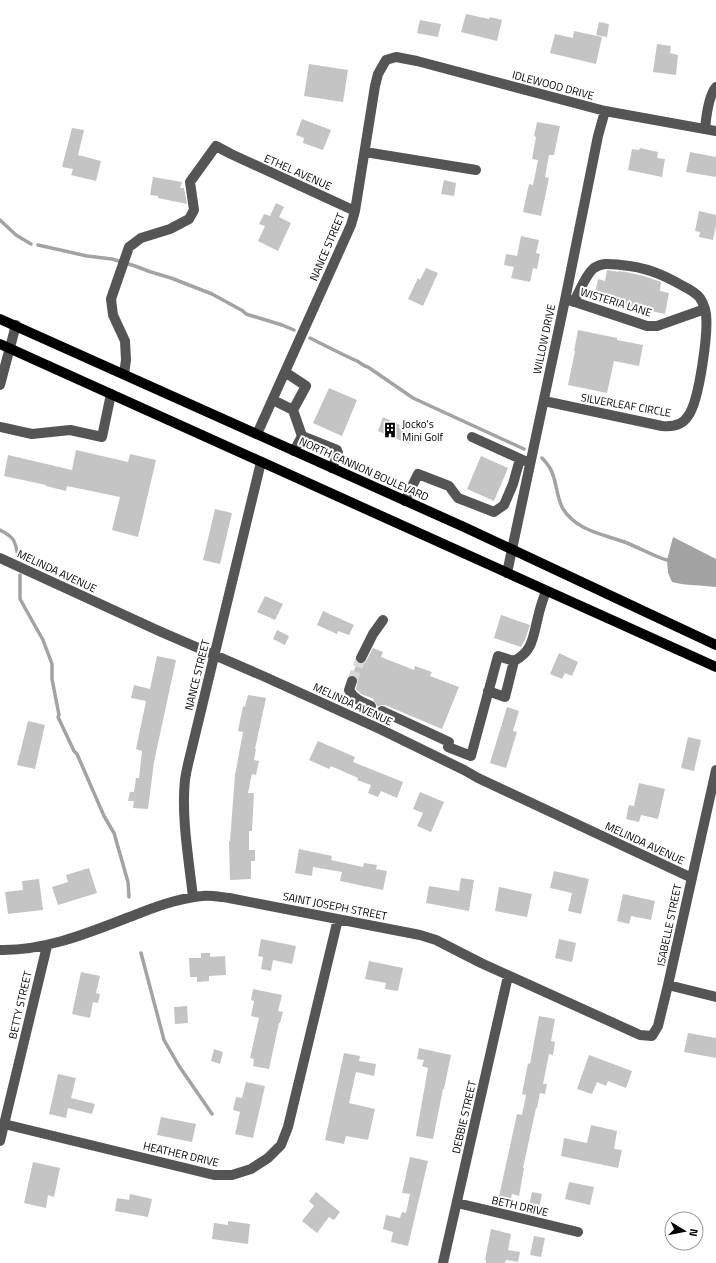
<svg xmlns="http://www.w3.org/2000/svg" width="716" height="1263" font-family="'Titillium Web',sans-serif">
	<rect width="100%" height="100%" fill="#fff"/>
	<path fill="#a3a3a3" d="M673 537 716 559V587C701 585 687 586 672 582L668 573 667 560Z"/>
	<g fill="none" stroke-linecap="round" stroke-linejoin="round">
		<path stroke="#a3a3a3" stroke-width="3.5" d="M0 220 16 235 31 244
			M38 245 87 256 112 259 135 266 151 272 171 278 212 294 243 311 246 314 282 325 294 330
			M310 338C326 346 341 354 357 361 361 363 363 366 368 367L413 398 524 449
			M542 458C545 461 548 465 550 468 557 480 556 497 563 509 578 532 604 534 627 543 642 549 655 557 670 561
			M0 530C14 537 15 540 18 556
			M20 575V599L43 640 52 664V679L59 715 58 717 74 751 77 754 104 816 114 833 128 882 129 897
			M141 953 164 1040 179 1066 212 1114"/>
	</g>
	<path fill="#c4c4c4" d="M466 14 489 19 490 17 502 20 497 41 461 32Z
		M420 20 441 24 438 37 417 33Z
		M599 22 609 24 607 37 596 35Z
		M574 31 602 37 596 64 550 53 555 34 573 38Z
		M657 44 671 46 670 53 678 55 676 75 653 72Z
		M309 64 348 70 343 102 304 96Z
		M302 119 331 130 323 150 303 143 304 138 296 135Z
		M537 122 560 126 554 155H549L545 177 549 178 541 216 523 212 529 184 533 185 538 160 532 159 536 137 534 136Z
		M72 128 84 130 78 155 101 161 96 181 71 175 73 169 62 167Z
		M640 148 658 152 657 158 665 159 662 177 628 170 632 149 639 150Z
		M690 152 716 157V177L686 172Z
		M153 177 182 182 180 188H184L187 204 158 198V196L150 195Z
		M444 180 456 183 454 196 441 194Z
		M276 203 284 207 279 217 291 223 278 251 258 241 265 226 259 224 264 214 270 216Z
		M699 211 716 215V225L713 240 699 237 700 232 695 231Z
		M521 236 539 240 536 253 540 254 537 269 533 268 530 282 511 278 514 267 504 265 506 254 517 256Z
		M426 268 438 273 423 306 408 299 418 278 420 280Z
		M607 270 619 272V271L626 272 644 276 661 282 660 291 669 293 665 314 594 299 598 279 605 281Z
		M578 330 617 338V340L643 345 639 366 614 361 607 393 568 385 575 351H574Z
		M329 388 357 400 342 436 313 423Z
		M383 417 400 425 399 428 413 434 409 444 378 431Z
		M76 450 128 462 130 454 156 460 138 537 112 530 120 497 67 486 66 491 46 486V485L4 476 8 455 72 470Z
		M481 456 508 468 494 501 467 489Z
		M215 509 232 513 220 564 203 560Z
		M265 596 283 604 275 620 257 612Z
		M323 611 354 625 349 635 338 631 337 634 317 625Z
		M501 615 530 625 525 640 521 647 494 638Z
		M277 630 289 636 285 645 273 639Z
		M373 648 383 652 381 657 414 670 415 666 432 672 430 676 459 687 442 729 385 705H381L377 707 376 703 373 700 374 699 361 694 356 689 358 679 357 676 352 675 357 663 361 664 365 663Z
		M559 653 578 662 572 676 565 673 562 679 550 674Z
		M157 656 176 660 154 762 148 809 133 808 134 801H128L130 792H134L136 778H139L142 751 136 749 146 701 131 698 134 685 150 689Z
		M248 695 266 698 255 749H256L254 760 259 761 256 775 252 774 248 793H254L252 831H249V850H255V861H251V879L230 880 229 841H230L235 775 243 732 238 731 243 706 245 707Z
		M507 707 519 711 513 731 517 732 506 768 490 763Z
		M28 721 45 725 35 769 17 765Z
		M688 737 701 740 694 771 681 768Z
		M318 741 355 757 353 762 403 782 397 798 381 791 378 797 368 793 371 785 357 780 358 778 331 766 329 769 309 760Z
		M639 783 665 789 658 819 641 815 639 822 626 819 629 805 634 806Z
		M420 792 444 802 431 832 417 826 423 813 413 809Z
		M299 849 332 856 331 860 363 867 364 863 377 865 376 869 387 871 383 890 340 881 342 872 313 867 312 876 295 873Z
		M89 868 97 893 58 905 52 887 68 882 66 875Z
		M554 871 589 879 581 914 568 911 572 893 550 888Z
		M461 878 474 880 469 911 426 903 429 886 459 891Z
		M39 879 43 910 8 914 5 892 23 890 22 881Z
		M499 887 532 894 527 917 495 911Z
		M623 894 655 901 651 920 631 916 629 924 617 921Z
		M261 939 296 946 292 964 273 960 271 971 261 969 263 957 258 956Z
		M559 939 576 943 572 962 555 958Z
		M201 953H210V957L225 956 226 975 209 976V981L197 982V977H190L189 958H201Z
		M369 961 403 968 398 991 385 989 386 983 365 979Z
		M81 972 100 976 96 993 100 994 98 1003 93 1002 90 1018 72 1014Z
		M253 989 282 995 278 1011 283 1012 280 1023H279L269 1069 253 1066 254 1059 250 1058 259 1018 251 1016 254 1001 251 1000Z
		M187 1006 188 1023 175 1024 174 1007Z
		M539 1016 555 1019 551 1041 555 1042 553 1055 549 1054 543 1084H547L545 1094 540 1093 537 1108H536L523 1168H524L519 1196 512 1194 510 1203 498 1201 517 1114 522 1115 526 1095 522 1094 528 1063 530 1064Z
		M688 1033 716 1038V1058L684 1052Z
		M419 1048 451 1055 444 1089H443L433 1139 416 1136 428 1068 422 1066 424 1060 417 1059Z
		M214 1049 223 1052 220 1064 211 1061Z
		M344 1053 360 1056 359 1061 376 1064 374 1076 356 1072 349 1103 375 1109 368 1140 346 1136 344 1144 325 1140Z
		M589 1055 632 1071 626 1088 608 1081 606 1086 597 1082 592 1094 577 1089Z
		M58 1074 76 1078 71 1098 95 1104 92 1114 68 1108 66 1118 49 1114Z
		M246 1082 265 1086 253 1138 235 1134 240 1112 233 1110 236 1097 242 1098Z
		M161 1117 196 1124 192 1142 157 1135Z
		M591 1125 617 1131 614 1149 622 1150 618 1168 561 1156 564 1138 587 1143Z
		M410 1157 428 1161 408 1246 391 1242 393 1232 383 1229 386 1215 400 1218 402 1212 406 1213 410 1194 402 1193Z
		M33 1162 60 1168 54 1197 48 1195 46 1208 24 1203Z
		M569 1182 594 1187 590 1205 565 1199Z
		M316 1192 340 1212 334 1220 329 1217 317 1233 302 1221 314 1206 309 1201Z
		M532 1192 542 1194 539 1208 529 1206Z
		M130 1194 152 1199 148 1217 115 1211 117 1198 129 1200Z
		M228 1221 250 1224 248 1244 212 1239 214 1223 228 1225Z
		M491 1229 511 1234 508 1250 520 1252 518 1262 506 1260 505 1263H486V1261L485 1260Z
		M534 1236 545 1238 541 1257 530 1255Z"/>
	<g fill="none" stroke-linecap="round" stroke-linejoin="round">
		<path stroke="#d9d9d9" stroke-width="10" stroke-dasharray="10 5" stroke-linecap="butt" d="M352 681 361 658"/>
		<path stroke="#555" stroke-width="10" d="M705 129C706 118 709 95 716 87
			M365 152 476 170
			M569 300 647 326H657L705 309
			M285 372 306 386 293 410
			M124 374 126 360 125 341 113 315 111 299 121 270 129 247 141 238 170 229 189 219 194 210 190 182 216 146 231 154 355 211
			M0 385 16 325
			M273 400 293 410 302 436
			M544 401 662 426C672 427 682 426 688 416 699 402 710 327 705 309 704 306 702 301 700 298 696 293 689 289 683 286 662 274 645 267 621 265 611 264 603 262 594 268 586 274 579 292 574 302
			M0 427 32 434 70 430 102 437 111 394
			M257 434 351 225 355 211 375 86 378 74 386 60 396 57 417 61 605 111 716 131
			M472 437 525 461
			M294 451 302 436 337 450 338 453 332 468
			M405 501 418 474 449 486 458 498 494 512 504 505 513 484 520 459
			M0 558 159 631 263 676 382 730 464 770 478 778 692 878
			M507 573 565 300 598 136 605 111
			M361 658 373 634 383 620
			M514 661C533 651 533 637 538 617 540 608 543 599 546 591
			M352 681 349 690C354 699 362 702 371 706
			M382 711 449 742
			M448 747 471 756 498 656 514 661 505 697 488 691
			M193 897C189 861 181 816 185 780 186 772 188 764 190 756L261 462
			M0 950C49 951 95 930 140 913 160 905 180 898 202 896 210 895 220 897 229 898L420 935 436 940 481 963 640 1035 652 1036 658 1026 668 985 716 770
			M668 985 716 997
			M4 1124 214 1175H232L251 1169 268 1158 281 1145 288 1127 338 919
			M0 1141 47 946
			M457 1203 578 1232
			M443 1263 508 976"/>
		<path stroke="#000" stroke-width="10" d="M0 319 464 527 716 645
			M0 344 716 667"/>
	</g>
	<defs>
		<symbol id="building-bare" viewBox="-9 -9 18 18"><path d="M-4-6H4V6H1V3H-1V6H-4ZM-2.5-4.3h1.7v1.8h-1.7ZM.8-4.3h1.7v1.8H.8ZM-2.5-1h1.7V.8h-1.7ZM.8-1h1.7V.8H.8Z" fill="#000" stroke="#fff" stroke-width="2.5" paint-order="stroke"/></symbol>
	</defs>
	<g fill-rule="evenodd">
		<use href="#building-bare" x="379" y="419" width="22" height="22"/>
	</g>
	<g text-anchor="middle" stroke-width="4" stroke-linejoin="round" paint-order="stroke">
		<g font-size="11" fill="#000" stroke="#fff">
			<text transform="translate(553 85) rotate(15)" y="4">IDLEWOOD DRIVE</text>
			<text transform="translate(298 172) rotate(24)" y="4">ETHEL AVENUE</text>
			<text transform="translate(327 247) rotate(-67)" y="4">NANCE STREET</text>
			<text transform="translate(616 302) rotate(17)" y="4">WISTERIA LANE</text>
			<text transform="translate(544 339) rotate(-78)" y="4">WILLOW DRIVE</text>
			<text transform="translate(626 405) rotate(10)" y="4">SILVERLEAF CIRCLE</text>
			<text transform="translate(364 469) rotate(24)" y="4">NORTH CANNON BOULEVARD</text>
			<text transform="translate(57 571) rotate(25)" y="4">MELINDA AVENUE</text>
			<text transform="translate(197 675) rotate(-76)" y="4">NANCE STREET</text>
			<text transform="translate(353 704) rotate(25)" y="4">MELINDA AVENUE</text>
			<text transform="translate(645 843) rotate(25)" y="4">MELINDA AVENUE</text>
			<text transform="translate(335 906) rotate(11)" y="4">SAINT JOSEPH STREET</text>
			<text transform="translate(669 925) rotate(-78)" y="4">ISABELLE STREET</text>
			<text transform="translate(20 1005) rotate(-77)" y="4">BETTY STREET</text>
			<text transform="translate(464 1117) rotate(-77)" y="4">DEBBIE STREET</text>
			<text transform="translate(181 1154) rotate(13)" y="4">HEATHER DRIVE</text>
			<text transform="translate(520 1206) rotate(13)" y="4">BETH DRIVE</text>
		</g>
		<g font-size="11" fill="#000" stroke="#fff" text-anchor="start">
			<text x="402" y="428">Jocko's<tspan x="402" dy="13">Mini Golf</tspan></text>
		</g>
	</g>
	<g transform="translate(684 1231) rotate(100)"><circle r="19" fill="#ffffff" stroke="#999999"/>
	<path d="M0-3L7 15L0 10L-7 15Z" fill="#000000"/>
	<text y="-6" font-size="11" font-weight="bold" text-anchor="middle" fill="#000000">N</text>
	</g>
</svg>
